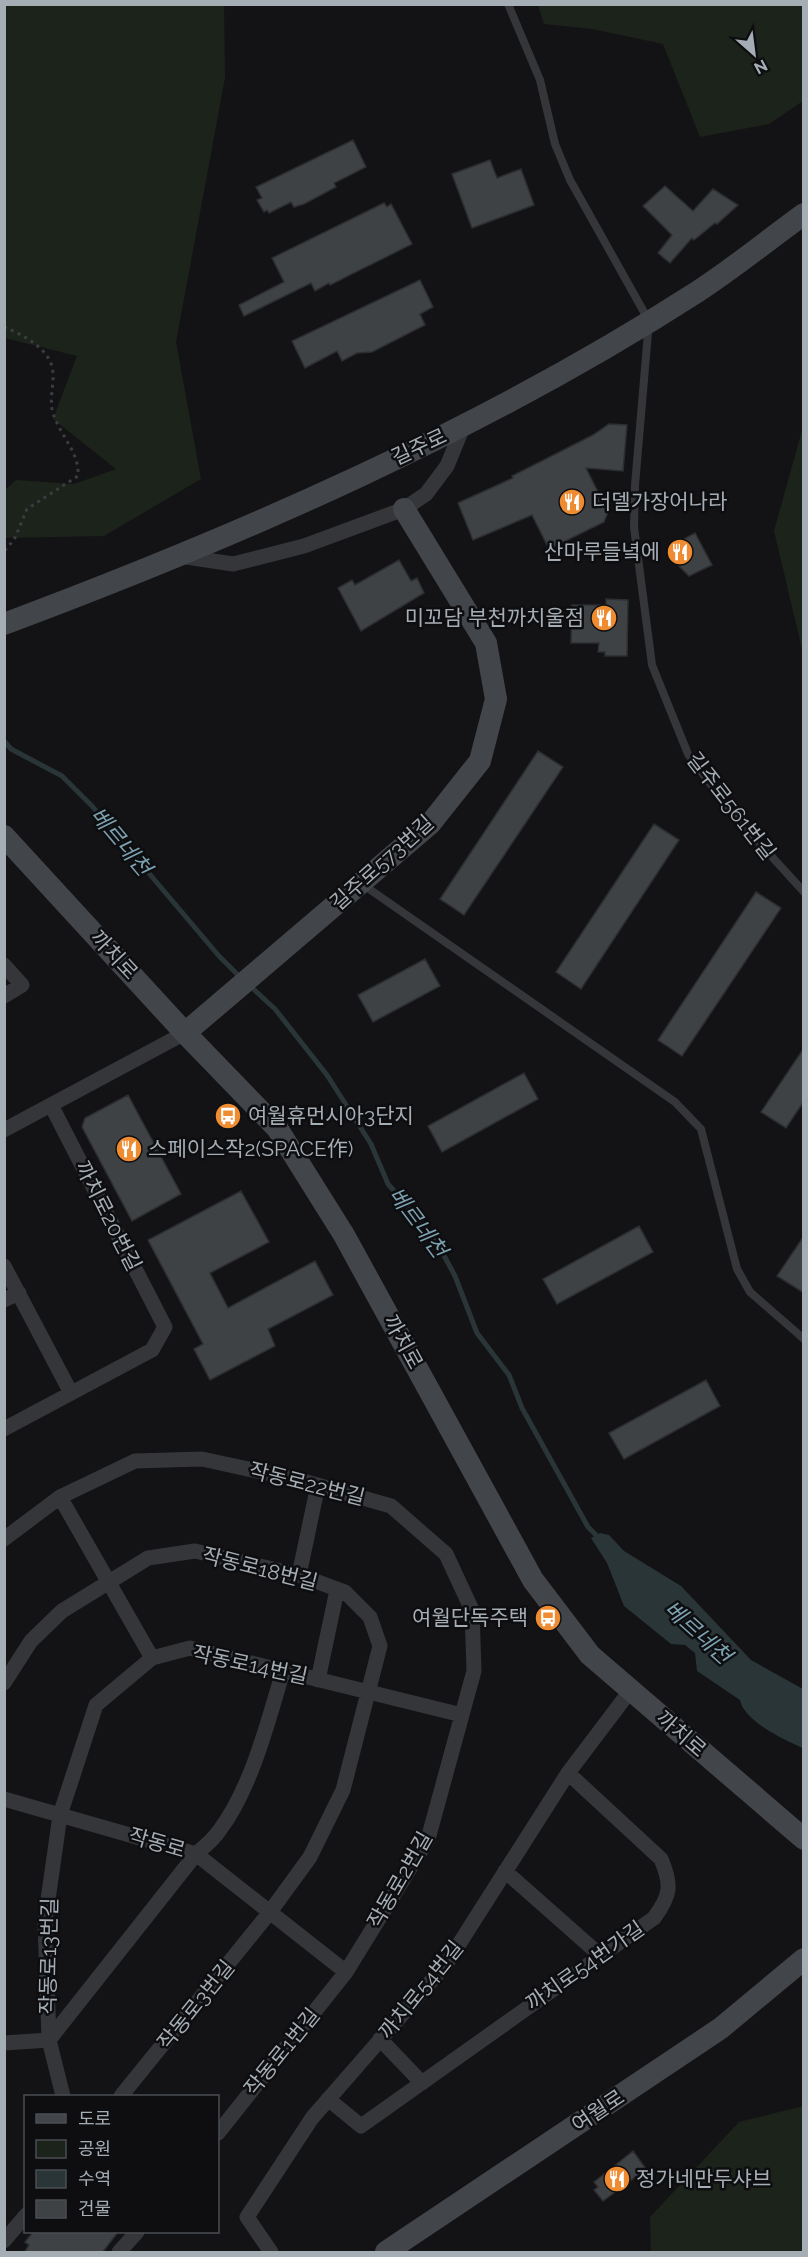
<svg xmlns="http://www.w3.org/2000/svg" width="808" height="2257" font-family="Raleway,'Noto Sans KR',sans-serif">
	<rect width="100%" height="100%" fill="#131315"/>
	<path fill="#1c231b" d="M5 4 224 5 225 78 176 342 201 479 104 536 5 538V490L16 480 74 484 116 469 53 419 77 356 5 338Z
		M538 5H803V101L769 124 700 137 663 44 592 29 544 24Z
		M803 427H804L803 653 774 531Z
		M803 2106V2252H651L650 2217 739 2122Z"/>
	<path fill="#2a3538" d="M600 1533 609 1535 624 1551 681 1586 751 1660 803 1689V1748C784 1740 744 1721 740 1700L697 1671 695 1653 685 1645 671 1644 624 1606 607 1563 591 1538Z"/>
	<g fill="none" stroke-linecap="round" stroke-linejoin="round">
		<path stroke="#2a3538" stroke-width="5" d="M4 741 11 749 62 776 92 806 219 956 240 977
			M249 985 275 1009 327 1075 371 1144 388 1184 434 1237 455 1276 477 1333 509 1375 522 1408 588 1527 601 1540"/>
	</g>
	<path fill="#3f4245" stroke="#2d2e31" stroke-width="1.5" d="M353 140 366 167 334 183 336 187 304 204 294 207 291 202 269 213 267 210 264 212 257 200 262 198 256 187Z
		M490 160 497 178 521 169 534 205 472 228 452 174Z
		M665 186 693 211 713 189 738 205 717 224 715 223 694 240 692 238 670 263 658 253 672 235 643 206Z
		M384 203 387 207 391 204 412 244 330 285 329 283 315 291 311 283 244 316 239 305 284 282 272 258Z
		M420 280 433 307 420 314 425 325 372 352 357 353 342 361 337 351 305 368 292 341Z
		M609 424 627 425 623 471 586 468 608 512 604 522 549 549 532 515 473 540 458 503 513 478 512 476 593 435Z
		M695 533 712 565 689 576 669 556 675 544Z
		M399 560 411 581 417 578 424 593 361 631 338 588 352 580 355 585Z
		M606 599 628 600 627 656H605V652H598L599 643H571L572 605H606Z
		M538 751 563 767 464 915 440 899Z
		M654 824 679 840 581 989 556 972Z
		M756 892 781 908 682 1056 658 1040Z
		M425 959 440 986 373 1022 358 995Z
		M804 1048V1101L786 1128 761 1112Z
		M524 1073 538 1099 442 1152 428 1126Z
		M128 1095 181 1194 132 1221 82 1127 85 1118Z
		M241 1191 269 1242 210 1273 228 1308 315 1261 333 1295 268 1329 275 1346 210 1380 194 1349 203 1344 148 1240Z
		M639 1226 653 1252 557 1304 543 1279Z
		M804 1236V1293L777 1276Z
		M706 1380 720 1406 624 1459 609 1433Z
		M633 2151 646 2169 603 2201 594 2190 598 2187 594 2182Z
		M33 2232H118L102 2253H24L29 2245 25 2242Z"/>
	<g fill="none" stroke-linecap="round" stroke-linejoin="round">
		<path stroke="#3a3d41" stroke-width="3" stroke-dasharray="3 4.5" stroke-linecap="butt" d="M4 327C21 334 40 344 49 359 58 376 49 391 52 409 57 433 80 451 78 476L27 509 14 540 4 551"/>
		<path stroke="#34363a" stroke-width="8" d="M508 4 540 80 555 144 570 180 649 321 635 485 634 527 652 665 688 754 733 814 804 892
			M362 884 675 1102 701 1129 737 1269 750 1292 804 1339"/>
		<path stroke="#34363a" stroke-width="15" d="M180 556 233 564 304 546 404 509 426 494 447 466 463 427
			M4 965 22 985 4 996
			M4 1130 185 1033
			M4 1266 71 1393
			M4 1300 19 1293
			M4 1429 152 1350 165 1327 51 1105
			M60 1497 152 1658
			M4 1539 60 1497 135 1461 202 1459 303 1481 391 1506 446 1554 472 1610 474 1671 428 1839 346 1972 218 2133
			M299 1575 318 1485
			M318 1680 337 1590
			M4 1683 31 1641 62 1611 148 1558 195 1551 299 1575 345 1592 370 1617 380 1646 343 1790 310 1857 270 1912 121 2096
			M4 1799 196 1854 346 1972
			M505 1871 601 1956
			M380 2039 422 2083
			M4 2043 49 2040 196 1854C204 1847 213 1840 219 1831 251 1789 268 1722 283 1671
			M63 2096 49 2040 45 1921 60 1815 96 1705 152 1658 190 1648 462 1715
			M328 2099 361 2126 654 1918C671 1895 672 1885 661 1859L568 1773
			M4 2241 26 2215
			M119 2252 137 2232
			M271 2252 247 2217 312 2118 447 1963 568 1773 630 1691"/>
		<path stroke="#42454a" stroke-width="22" d="M4 624C242 535 484 429 697 292 734 268 768 240 804 214
			M4 836 185 1033 277 1128 344 1235 533 1580 590 1655 804 1839
			M185 1033 430 824 480 761 496 699 486 643 404 509
			M386 2252 721 2028 804 1959"/>
	</g>
	<defs>
		<symbol id="restaurant-disc" viewBox="-11 -11 22 22"><circle r="9.5" fill="#ef8c31" stroke="#0e0e10"/><path d="M-5-6h1v4h1v-4h1v4h1v-4h1v5L-1.5 .5V6h-2V.5L-5-1ZM5-6V6H3V1.5H1.5Q1.5-4 5-6Z" fill="#fff"/></symbol>
		<symbol id="bus-disc" viewBox="-11 -11 22 22"><circle r="9.5" fill="#ef8c31" stroke="#0e0e10"/><path d="M-5-6H5V4H4V6H2V4H-2V6H-4V4H-5ZM-3.5-4V0h7V-4ZM-3.5 1.2v1.5H-2V1.2ZM2 1.2v1.5H3.5V1.2Z" fill="#fff"/></symbol>
	</defs>
	<g fill-rule="evenodd">
		<use href="#restaurant-disc" x="557" y="487" width="30" height="30"/>
		<use href="#restaurant-disc" x="665" y="537" width="30" height="30"/>
		<use href="#restaurant-disc" x="589" y="603" width="30" height="30"/>
		<use href="#bus-disc" x="213" y="1101" width="30" height="30"/>
		<use href="#restaurant-disc" x="114" y="1134" width="30" height="30"/>
		<use href="#bus-disc" x="533" y="1603" width="30" height="30"/>
		<use href="#restaurant-disc" x="602" y="2164" width="30" height="30"/>
	</g>
	<g text-anchor="middle" stroke-width="5" stroke-linejoin="round" paint-order="stroke">
		<g font-size="21" fill="#a5adb5" stroke="#0e0e10">
			<text transform="translate(419 447) rotate(-25)" y="7">길주로</text>
			<text transform="translate(731 806) rotate(52)" y="7">길주로561번길</text>
			<text transform="translate(382 863) rotate(-42)" y="7">길주로573번길</text>
			<text transform="translate(114 955) rotate(47)" y="7">까치로</text>
			<text transform="translate(108 1216) rotate(63)" y="7">까치로20번길</text>
			<text transform="translate(403 1342) rotate(61)" y="7">까치로</text>
			<text transform="translate(307 1484) rotate(14)" y="7">작동로22번길</text>
			<text transform="translate(260 1569) rotate(14)" y="7">작동로18번길</text>
			<text transform="translate(250 1665) rotate(12)" y="7">작동로14번길</text>
			<text transform="translate(681 1734) rotate(41)" y="7">까치로</text>
			<text transform="translate(157 1843) rotate(16)" y="7">작동로</text>
			<text transform="translate(400 1880) rotate(-60)" y="7">작동로2번길</text>
			<text transform="translate(49 1956) rotate(-89)" y="7">작동로13번길</text>
			<text transform="translate(585 1966) rotate(-35)" y="7">까치로54번가길</text>
			<text transform="translate(421 1990) rotate(-51)" y="7">까치로54번길</text>
			<text transform="translate(196 2005) rotate(-51)" y="7">작동로3번길</text>
			<text transform="translate(282 2052) rotate(-51)" y="7">작동로1번길</text>
			<text transform="translate(598 2111) rotate(-34)" y="7">여월로</text>
		</g>
		<g font-size="21" fill="#a5adb5" stroke="#0e0e10" text-anchor="start">
			<text x="592" y="509">더델가장어나라</text>
			<text x="660" y="559" text-anchor="end">산마루들녘에</text>
			<text x="584" y="625" text-anchor="end">미꼬담 부천까치울점</text>
			<text x="248" y="1123">여월휴먼시아3단지</text>
			<text x="148" y="1156">스페이스작2(SPACE作)</text>
			<text x="528" y="1625" text-anchor="end">여월단독주택</text>
			<text x="636" y="2186">정가네만두샤브</text>
		</g>
		<g font-size="22" font-style="italic" fill="#7ca1b0" stroke="#0e0e10">
			<text transform="translate(121 841) rotate(50)" y="8">베르네천</text>
			<text transform="translate(418 1222) rotate(53)" y="8">베르네천</text>
			<text transform="translate(698 1632) rotate(42)" y="8">베르네천</text>
		</g>
	</g>
	<rect width="808" height="2257" fill="none" stroke="#a5adb5" stroke-width="12"/>
	<rect x="24" y="2095" width="195" height="138" fill="#0e0e10" stroke="#4a4e52" stroke-width="1.5"/>
	<rect x="36" y="2114" width="30" height="9" fill="#42454a" stroke="#4a4e52" stroke-width="1.5"/>
	<text x="78" y="2125" font-size="18" fill="#a5adb5">도로</text>
	<rect x="36" y="2140" width="30" height="18" fill="#1c231b" stroke="#4a4e52" stroke-width="1.5"/>
	<text x="78" y="2155" font-size="18" fill="#a5adb5">공원</text>
	<rect x="36" y="2170" width="30" height="18" fill="#2a3538" stroke="#4a4e52" stroke-width="1.5"/>
	<text x="78" y="2185" font-size="18" fill="#a5adb5">수역</text>
	<rect x="36" y="2200" width="30" height="18" fill="#3f4245" stroke="#4a4e52" stroke-width="1.5"/>
	<text x="78" y="2215" font-size="18" fill="#a5adb5">건물</text>
	<g transform="translate(754 54) rotate(152)" stroke="#0e0e10" stroke-width="4.5" paint-order="stroke">
	<path d="M0-4.5L10 22L0 15L-10 22Z" fill="#a5adb5"/>
	<text y="-9" font-size="16" font-weight="bold" text-anchor="middle" fill="#a5adb5">N</text>
	</g>
</svg>
